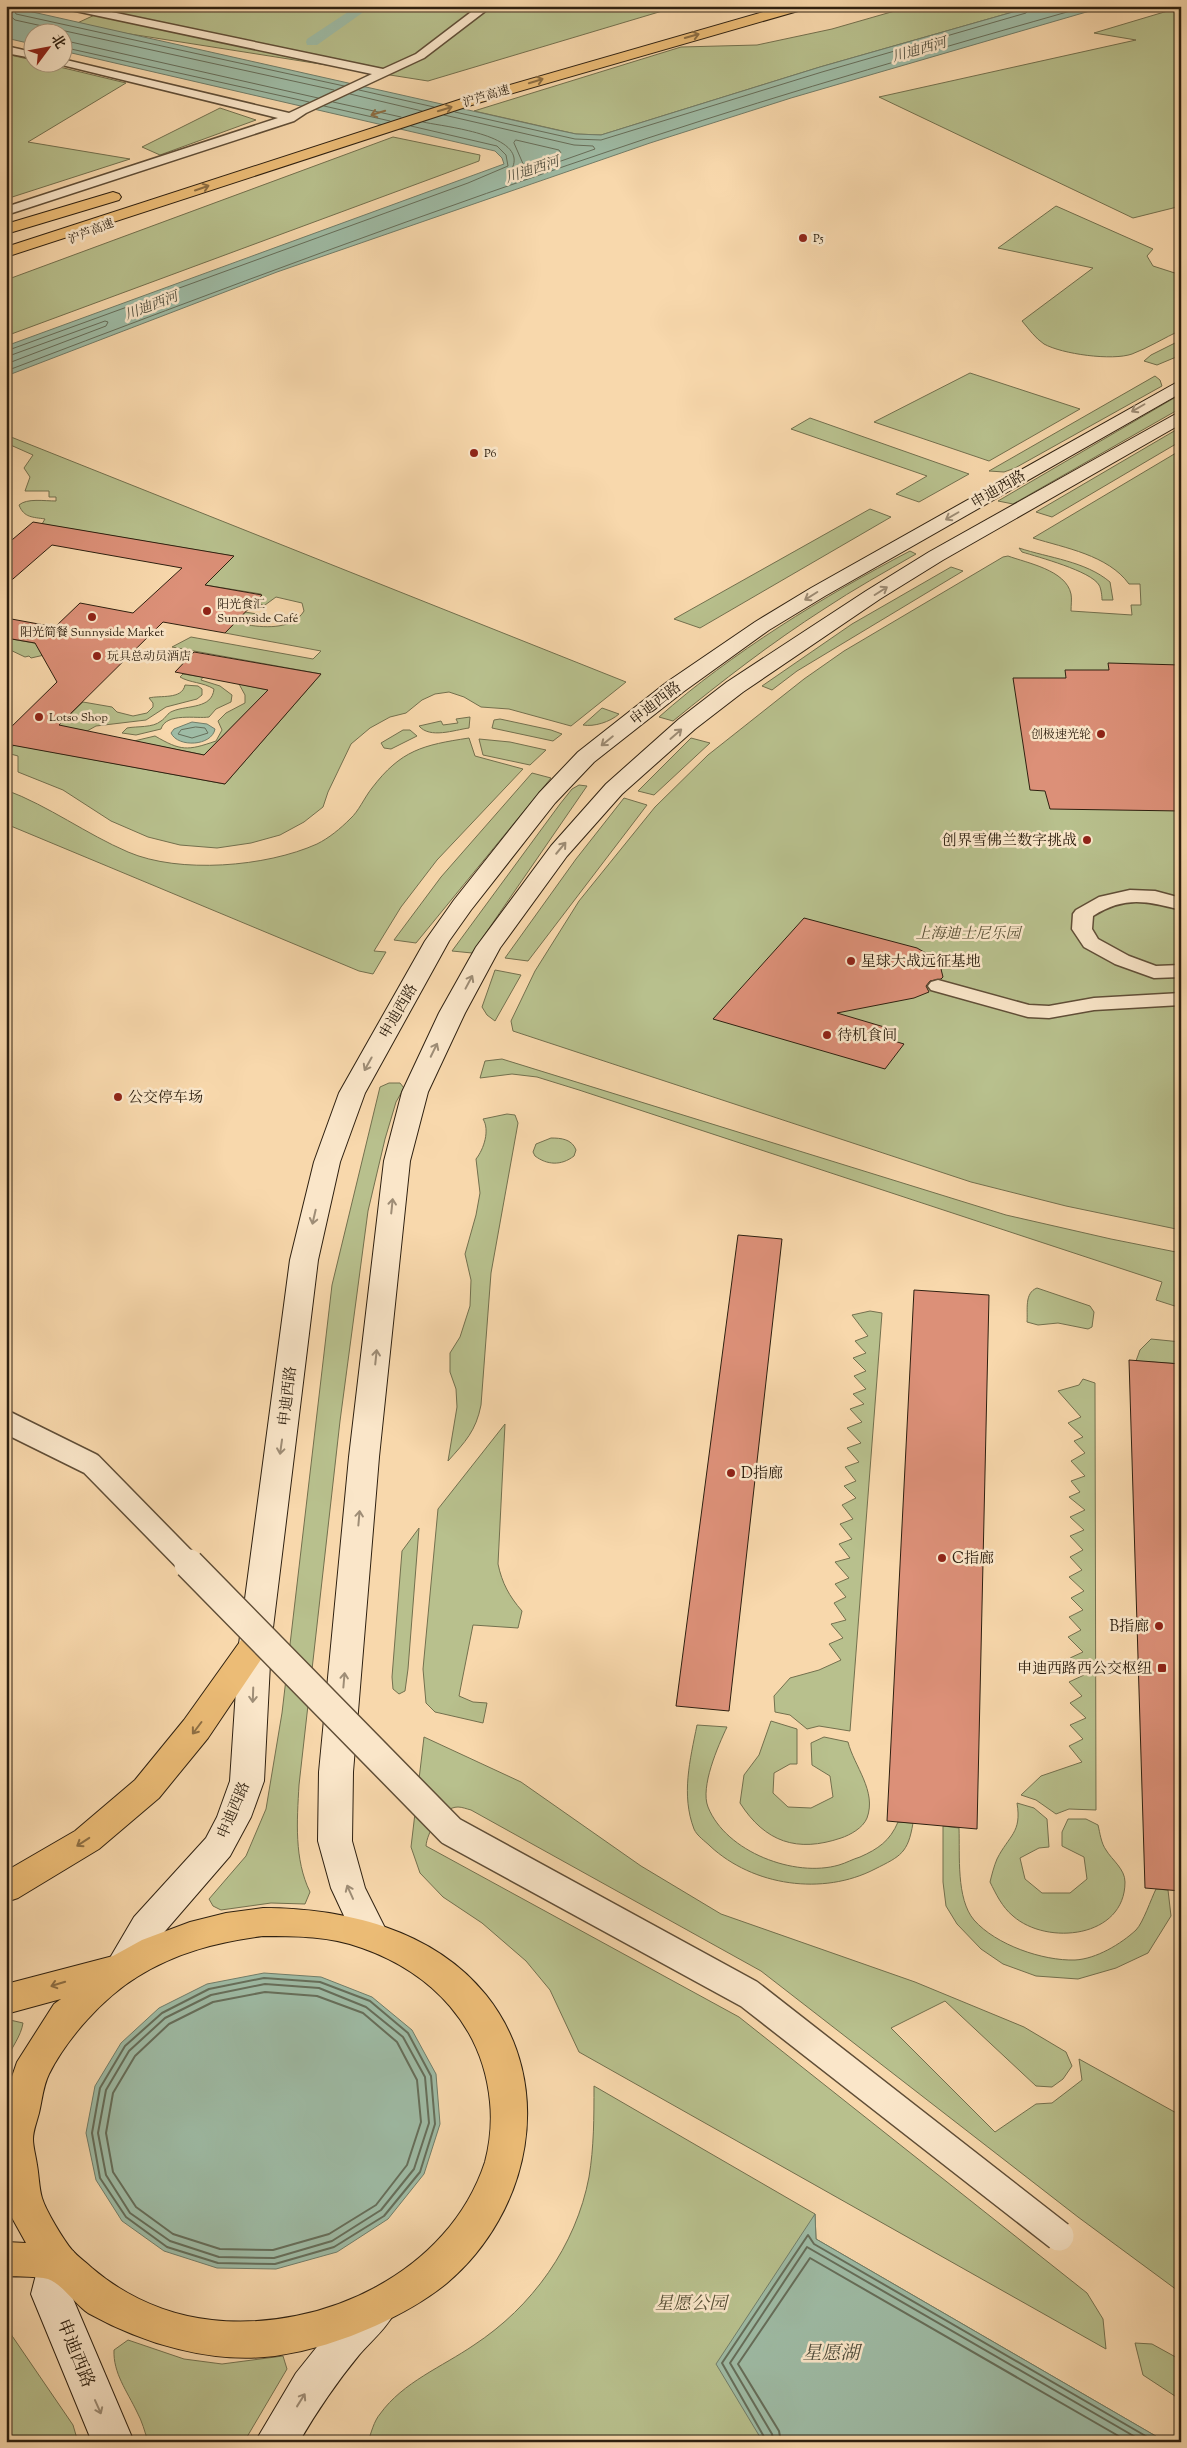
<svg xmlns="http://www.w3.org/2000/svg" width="1187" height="2448" font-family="'Sorts Mill Goudy','Noto Serif SC',serif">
	<rect width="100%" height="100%" fill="#f8d8ac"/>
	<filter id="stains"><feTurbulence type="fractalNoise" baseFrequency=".004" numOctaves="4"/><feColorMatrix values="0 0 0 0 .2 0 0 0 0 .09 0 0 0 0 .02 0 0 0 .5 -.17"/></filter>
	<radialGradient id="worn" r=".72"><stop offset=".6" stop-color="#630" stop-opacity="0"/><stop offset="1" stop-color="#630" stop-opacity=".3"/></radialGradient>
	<path fill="#b8c08d" stroke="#73704e" d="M114 6H679L428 81 73 25Z
		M912 6H1034L820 67 601 135 576 134 474 111 681 47 757 45 832 29Z
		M1181 7V206L1133 218 879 97 1136 40 1094 33Z
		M6 54 32 60V62L43 63 126 83 28 142 130 159 6 199Z
		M220 108 256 120 160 155 142 147Z
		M393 137 480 155 479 161 6 336V280Z
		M1056 206 1153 249 1147 256 1153 266 1181 275V330C1164 338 1148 348 1132 354 1112 361 1062 354 1044 344 1035 338 1029 329 1022 321L1093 268 998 248Z
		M1181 340V355L1157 365 1144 361 1151 355Z
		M970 373 1080 409 989 461 874 422Z
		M1155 376 1160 380 1162 386 1015 468 1004 472 989 471Z
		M1181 394V408L1013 504 998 501Z
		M810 418 969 474 919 502 896 494 927 476 791 429Z
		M1181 427V441L1052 517 1036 512Z
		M6 435 626 682 571 726 509 709 481 707 464 697 449 692 435 694 422 700 406 713 390 717 370 728 351 744 328 792 323 807 304 822 280 835 251 843 217 848 180 845 148 837 111 821 63 790 18 772V756L7 753 14 745 225 784 321 674 172 647 191 637 313 659 321 651 225 633 245 612 257 614 248 625C267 628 293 629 304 611L302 603 276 597 265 605 254 603 261 594 205 585 233 556 42 524 45 519C33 517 24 518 19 505 27 498 44 501 56 501V497H49V491H25L30 477 24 468 33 455 6 443Z
		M1181 450V1230L1066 1206 971 1182 513 1031 511 1021 535 971 579 901 655 807 708 755 804 679 844 651 1003 557 1008 556C1027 563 1066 570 1071 594 1072 599 1071 605 1071 611L1132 615 1131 605H1141L1140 584H1129C1108 555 1065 548 1033 538Z
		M870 509 891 517 700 628 674 619Z
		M1019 548C1049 558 1085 561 1110 582L1113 600H1102C1102 596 1101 588 1099 585 1091 571 1038 557 1022 552Z
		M910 551 916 554C885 572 854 589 824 609 771 643 722 681 673 721L659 717C731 653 824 596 910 551Z
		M951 567 963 571 797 671 772 690 762 686 852 624Z
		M6 638 51 646 62 651 31 658 29 656 25 657 6 648Z
		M183 674 203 677 201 680 220 686 232 695 231 702 216 709 209 717C197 719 166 712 161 729L136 735 122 733 127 728C137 726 153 728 161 721 166 718 167 713 173 711 188 705 212 709 214 689 203 682 190 683 180 677Z
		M239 684 268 690 204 755 134 741 155 736C181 751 187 751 216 741L222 730 218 721 226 713 245 703V695Z
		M185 685 198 686 202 689V695L197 699 166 707 146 720 96 726 87 731 58 726 83 702 112 707 117 712 133 716 147 713 153 707V703L149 698C160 695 182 700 185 685Z
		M602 708 619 714C610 722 594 727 583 725Z
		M470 717 469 728C454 730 430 739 419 726L441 721 443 725 458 723 456 719Z
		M500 719 551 730 562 734 553 741 492 728 494 720Z
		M403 730H410L417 736 391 749 384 748 381 743Z
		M469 738 475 756 523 769 437 860 401 907 374 951 386 952 373 974 359 971 6 824V790C49 806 86 834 128 852 179 874 266 867 317 844 329 838 340 829 350 819 359 811 364 798 372 788 401 750 423 745 469 738Z
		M691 738 710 743 654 795 638 791Z
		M479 739 510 742 546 750 530 765 483 755Z
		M532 773 551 778 416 943 394 940 441 877Z
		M579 785 587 786 472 953 452 951 560 804 572 789Z
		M624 798 647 805 528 961 505 958 576 859Z
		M495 970 521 975 495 1021 487 1015 482 1007Z
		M502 1059 1006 1215 1111 1239 1181 1253V1308L1156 1300 1162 1282 579 1090 537 1077 512 1074 480 1078 485 1061Z
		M389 1083H400L404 1088 396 1102 385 1139 368 1211 340 1421 299 1785C297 1821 294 1859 310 1892L305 1904 271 1903 221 1910 213 1906 209 1899 246 1856 266 1809 282 1713 332 1285 380 1087Z
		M507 1114 515 1115 518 1123 491 1273 481 1405C476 1431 465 1442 448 1461L457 1407 456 1389 450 1372V1353L460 1337 470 1306 471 1280 465 1254 476 1215 480 1193 476 1159C484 1149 490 1130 483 1119Z
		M551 1138C561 1138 572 1139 576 1150L574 1156C561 1166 547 1165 535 1156L533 1152 536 1144Z
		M1037 1288 1090 1306 1094 1312 1092 1327 1088 1329 1058 1323 1038 1325 1027 1322C1028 1310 1024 1293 1037 1288Z
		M870 1311 882 1313 850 1731 819 1726 807 1729 790 1715 775 1712 774 1696 790 1678 819 1670 841 1660 829 1644 843 1638 831 1624 846 1620 834 1603 846 1597 835 1584 849 1578 835 1562 850 1558 839 1544 852 1539 840 1524 853 1519 842 1505 856 1498 844 1486 856 1481 845 1467 859 1462 847 1448 861 1443 847 1428 862 1422 850 1409 864 1404 853 1394 866 1389 854 1376 866 1371 853 1358 866 1353 855 1341 868 1336 852 1315Z
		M1151 1339 1181 1342V1364L1136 1361 1140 1350Z
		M1083 1379 1095 1383V1389L1096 1810 1069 1809 1056 1814 1036 1800 1021 1795 1041 1776 1082 1762 1069 1746 1083 1739 1070 1725 1086 1718 1070 1703 1082 1696 1069 1682 1084 1675 1070 1658 1083 1652 1068 1637 1081 1630 1069 1617 1083 1610 1071 1598 1084 1591 1069 1577 1082 1570 1070 1557 1083 1550 1070 1536 1084 1530 1070 1517 1085 1510 1069 1497 1080 1492 1071 1481 1085 1476 1071 1461 1085 1453 1074 1441 1083 1437 1068 1423 1081 1417 1058 1391 1079 1385Z
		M505 1424 498 1564C502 1583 509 1596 522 1611L518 1628 473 1625 459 1696 473 1702 487 1703 483 1723 435 1712 426 1703 423 1669 438 1509Z
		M419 1528 408 1669 405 1691 399 1694 393 1689 392 1677 402 1551Z
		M771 1721 797 1729V1764H790L774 1773 773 1793 788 1807 811 1808 833 1797 830 1776 812 1765 811 1743 824 1737 848 1742C854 1766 877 1791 867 1818 863 1828 850 1835 841 1838 797 1853 765 1842 740 1803L744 1775 759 1755Z
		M697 1725 727 1727C718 1746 700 1787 708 1807 726 1852 795 1878 839 1865 846 1863 853 1859 860 1857 878 1849 890 1841 898 1822L913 1823C908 1853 901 1856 875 1869 823 1896 753 1886 710 1846 705 1841 697 1836 694 1829 681 1795 690 1760 697 1725Z
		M424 1737 521 1782 641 1866 721 1914 915 1982 1024 2027 1066 2052 1072 2066 1063 2079 1052 2087 1036 2086 945 2001 891 2028 995 2132 1036 2104 1052 2103 1082 2080 1079 2059 1180 2115 1181 2293 1078 2217 761 1971 471 1810C467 1809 462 1807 458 1807 442 1807 427 1832 426 1846L739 2017 1087 2293 1103 2319 1106 2349 579 2052 550 1990 526 1961 482 1923 443 1897 420 1873 411 1847Z
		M1017 1803 1034 1808 1047 1819 1049 1847 1039 1848 1020 1858 1025 1879 1042 1893H1070L1087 1879 1084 1857 1062 1846V1832L1068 1819H1086L1098 1825C1100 1833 1101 1843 1106 1850 1112 1860 1125 1869 1125 1882 1125 1938 1047 1946 1013 1916 1002 1907 996 1894 990 1882 992 1874 994 1866 997 1859 1009 1835 1022 1833 1017 1803Z
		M943 1826 959 1828C960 1855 956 1899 974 1920 996 1945 1043 1961 1075 1960 1096 1959 1121 1944 1136 1930 1143 1923 1151 1899 1156 1889L1168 1890 1171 1916 1148 1953 1116 1968 1078 1979 1036 1976 1003 1964 981 1949 957 1924 946 1906 943 1882Z
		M10 2020 23 2023C21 2036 12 2047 6 2060V2021Z
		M594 2086 815 2214 816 2239 1166 2442H368C371 2433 374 2421 380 2414 403 2382 442 2367 474 2345 532 2307 576 2246 589 2177 594 2147 594 2117 594 2086Z
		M6 2327 73 2425 78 2442H6Z
		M128 2340 184 2359 222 2364 283 2356 287 2369 244 2442H148C145 2432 142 2421 137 2412 127 2391 113 2373 114 2350Z
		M1135 2343 1152 2344 1181 2360V2400L1143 2375Z"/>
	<path fill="#9ebba5" stroke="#717d69" d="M6 6 557 130 576 134 601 135 820 67 1034 6H1107L791 98 650 143 277 272 6 376V346L504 164 502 158 495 151 63 51 62 32H32V44L6 38Z
		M192 722 207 724 215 729C212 746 178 748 171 733L174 729Z
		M264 1973 321 1977 372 1997 412 2030 436 2074 440 2124 424 2174 388 2219 337 2252 276 2269 217 2268 164 2251 122 2221 96 2180 86 2133 95 2086 121 2043 159 2008 207 1984Z
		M815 2214 816 2239 1166 2442H763L716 2364Z"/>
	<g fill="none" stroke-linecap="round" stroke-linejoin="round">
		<path stroke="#666e5a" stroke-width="1" d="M12 6 16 14 344 86
			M6 12 15 20 334 90
			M62 40 318 98
			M62 47 309 102
			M359 90 434 107
			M350 94 422 111
			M333 102 401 117
			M324 106 390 121
			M455 112 575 139 601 140 822 72 1026 13 1031 6
			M423 122C444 127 539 135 508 175L510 179 595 149 593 146 574 145 444 115
			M516 140 559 150 561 153 524 166 514 143Z
			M6 351 468 183 508 166 506 155 497 146 411 126
			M6 357 105 321 108 322 106 326 6 364
			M6 371C219 290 432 210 648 138 794 90 941 48 1088 6
			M196 727 205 728 208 733 192 738 178 734 181 730Z"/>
		<path stroke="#666e5a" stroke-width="2" d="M264 1978 320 1982 370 2001 408 2033 431 2076 435 2124 420 2172 384 2216 334 2247 275 2264 218 2263 167 2247 126 2217 100 2178 92 2133 100 2088 125 2046 162 2013 209 1989Z
			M265 1984 319 1988 366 2007 403 2037 425 2077 429 2123 414 2169 381 2210 332 2241 274 2258 219 2257 170 2241 130 2213 106 2175 98 2133 106 2090 129 2051 165 2018 211 1995Z
			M265 1992 317 1996 363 2013 397 2042 417 2080 421 2122 407 2165 376 2205 329 2234 273 2250 220 2249 173 2234 136 2207 113 2172 106 2133 113 2093 135 2056 169 2024 213 2002Z
			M767 2442 722 2363 808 2235 814 2244 1156 2442
			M774 2442 772 2434 730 2363 807 2247 1144 2442
			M781 2442 779 2431 738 2364 810 2258 1129 2442"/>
		<path fill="#9ebba5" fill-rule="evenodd" d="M357 6H372L317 45H307L306 42 307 39Z"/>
	</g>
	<path fill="#dc9078" stroke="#2e2010" d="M33 522 234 556 205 585 262 595 225 633 163 622 59 725 204 755 268 690 175 672 194 652 321 674 225 784 6 744V732L57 682 35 643 6 638V618L55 627 80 603 133 613 182 568 52 545 6 585V545Z
		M1108 663 1181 665V811L1050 809 1045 791 1030 790 1013 678H1066L1065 670H1109Z
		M804 918 917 948 931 956 940 965 943 977 941 979 930 981 926 986 929 992 914 998 837 1013 891 1029 884 1038 904 1044 885 1069 713 1019Z
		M738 1235 782 1239 729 1711 676 1706Z
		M914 1290 989 1295 977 1829 887 1821Z
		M1129 1360 1181 1364V1891L1145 1888Z"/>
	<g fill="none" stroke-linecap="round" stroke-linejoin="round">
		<defs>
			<path id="street" d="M61 6H83L383 69 416 54 479 6H492L424 58 306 113 294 121 6 215V207L278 118 58 64 56 62H62V59L289 113 372 74 66 9Z
				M6 46 32 52V58L6 53Z
				M1130 890 1155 891 1181 898V910C1146 901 1125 896 1093 916L1092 929 1098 939 1129 956 1156 966 1181 965V977L1154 978 1115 964 1084 947 1072 929 1073 914 1076 910 1099 897Z
				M938 980 1029 1005 1049 1006 1094 998 1181 993V1005L1094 1010 1049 1018 1028 1017 931 990 928 986 931 982Z"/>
			<path id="secondary" d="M1181 380V393L825 596 769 630 683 692 594 762 555 803 471 910 449 941 365 1093 340 1162 318 1260 271 1644 264 1781 251 1817 230 1856 160 1937 135 1978 122 1982 109 1978 104 1968 134 1917 206 1838 217 1817 230 1781 239 1644 290 1260 314 1162 339 1093 425 941 454 900 539 793 578 752 667 682 755 622 811 588Z
				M1181 411V424L943 560 880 599 743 692 695 729 622 794 567 856 500 948 465 1013 428 1092 410 1161 379 1457 353 1772 352 1841 365 1888 389 1936 384 1946 371 1950 358 1946 331 1888 318 1841 319 1772 349 1457 384 1161 402 1092 439 1013 476 947 551 846 606 784 679 719 727 682 866 591 929 552Z
				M59 2246 73 2251 79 2263 71 2294 134 2442H92L31 2294 39 2263 45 2251Z
				M376 2292 390 2297 396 2310C387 2328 372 2340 359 2355 336 2383 317 2411 299 2442H255L296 2373 332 2328 362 2297Z"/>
			<path id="highway" d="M784 6H807L805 9 478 103 6 257V247L468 97Z
				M113 192 119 194 121 197 119 200 6 234V224Z
				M255 1632 266 1636 271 1644 266 1652 208 1738 159 1798 99 1849 18 1898 6 1902V1871L75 1831 135 1780 184 1720 244 1636Z
				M263 1908C343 1908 433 1929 486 1995 557 2084 531 2212 447 2283 425 2301 401 2314 375 2326 344 2340 309 2351 275 2356 211 2364 144 2344 88 2313 76 2305 61 2283 48 2279 36 2276 19 2277 6 2276V2242L26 2243 6 2207V2094L17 2062 54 2004 61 1999 6 2014V1984L113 1956 142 1940 190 1922 226 1913ZM263 1936C296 1936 330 1936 362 1948 433 1973 483 2027 490 2102 492 2121 490 2143 485 2162 449 2272 323 2332 212 2320 167 2315 126 2297 92 2268 86 2262 78 2257 72 2250 63 2239 46 2211 42 2198 39 2188 39 2176 37 2165 36 2157 33 2147 33 2139 33 2131 37 2121 39 2113 42 2101 43 2086 49 2074 67 2038 103 1998 137 1977 177 1952 218 1942 263 1936Z"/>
		</defs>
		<use href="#street" stroke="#604e37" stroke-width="3"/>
		<use href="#secondary" stroke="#2e2010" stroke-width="2"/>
		<use href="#highway" stroke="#2e2010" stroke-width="2"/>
		<use href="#street" fill="#fae6c9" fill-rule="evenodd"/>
		<use href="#secondary" fill="#fae6c9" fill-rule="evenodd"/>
		<use href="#highway" fill="#ecbc76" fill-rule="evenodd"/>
		<defs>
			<path id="street-bridge-far1" d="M6 1422 91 1464 190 1565"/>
			<path id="street-bridge" d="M189 1564 451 1831 749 1994 1059 2236"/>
		</defs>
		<use href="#street-bridge-far1" stroke="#604e37" stroke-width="25" stroke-linecap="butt"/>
		<use href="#street-bridge" stroke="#604e37" stroke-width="32" stroke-linecap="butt"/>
		<use href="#street-bridge-far1" stroke="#fae6c9" stroke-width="22"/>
		<use href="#street-bridge" stroke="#fae6c9" stroke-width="29"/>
	</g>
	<defs><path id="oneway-shaft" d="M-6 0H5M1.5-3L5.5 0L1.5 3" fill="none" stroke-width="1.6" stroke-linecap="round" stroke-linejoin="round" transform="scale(1.25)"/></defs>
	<g stroke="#8d6e43">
		<use href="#oneway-shaft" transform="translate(692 36) rotate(-16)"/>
		<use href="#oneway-shaft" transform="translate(536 81) rotate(-17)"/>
		<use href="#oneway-shaft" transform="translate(445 109) rotate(-17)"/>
		<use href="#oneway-shaft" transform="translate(378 113) rotate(163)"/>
		<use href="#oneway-shaft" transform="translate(202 188) rotate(-19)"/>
		<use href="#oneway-shaft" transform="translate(197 1728) rotate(127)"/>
		<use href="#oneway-shaft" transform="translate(83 1842) rotate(147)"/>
		<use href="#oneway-shaft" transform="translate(58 1984) rotate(163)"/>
	</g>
	<g stroke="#9e8d76">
		<use href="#oneway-shaft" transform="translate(1138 408) rotate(150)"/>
		<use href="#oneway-shaft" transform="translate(952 516) rotate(150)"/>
		<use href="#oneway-shaft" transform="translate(881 591) rotate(-32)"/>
		<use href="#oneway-shaft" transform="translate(811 596) rotate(148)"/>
		<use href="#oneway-shaft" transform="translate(676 734) rotate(-41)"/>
		<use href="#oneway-shaft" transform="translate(607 741) rotate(141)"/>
		<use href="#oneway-shaft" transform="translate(561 848) rotate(-50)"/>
		<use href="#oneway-shaft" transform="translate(469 982) rotate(-62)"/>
		<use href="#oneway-shaft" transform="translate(434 1050) rotate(-64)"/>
		<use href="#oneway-shaft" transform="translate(368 1064) rotate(119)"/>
		<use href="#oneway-shaft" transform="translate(392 1206) rotate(-84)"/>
		<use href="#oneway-shaft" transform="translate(314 1217) rotate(103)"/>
		<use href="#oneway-shaft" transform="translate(376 1357) rotate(-84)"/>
		<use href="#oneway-shaft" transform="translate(281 1447) rotate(98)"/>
		<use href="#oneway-shaft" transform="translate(359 1518) rotate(-85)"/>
		<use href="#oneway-shaft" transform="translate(344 1680) rotate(-85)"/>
		<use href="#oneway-shaft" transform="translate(253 1695) rotate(92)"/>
		<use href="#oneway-shaft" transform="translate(350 1892) rotate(-114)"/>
		<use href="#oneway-shaft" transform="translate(301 2400) rotate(-58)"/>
		<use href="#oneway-shaft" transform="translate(98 2407) rotate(66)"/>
	</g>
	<g fill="#8f2418" stroke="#fae6c9" stroke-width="2">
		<circle cx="803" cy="238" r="5"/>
		<circle cx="474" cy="453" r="5"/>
		<circle cx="207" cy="611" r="5"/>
		<circle cx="92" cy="617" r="5"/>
		<circle cx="97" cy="656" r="5"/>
		<circle cx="39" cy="717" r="5"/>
		<circle cx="1101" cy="734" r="5"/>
		<circle cx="1087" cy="840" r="5"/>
		<circle cx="851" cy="961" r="5"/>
		<circle cx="827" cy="1035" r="5"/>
		<circle cx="118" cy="1097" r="5"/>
		<circle cx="731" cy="1473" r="5"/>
		<circle cx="942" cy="1558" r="5"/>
		<circle cx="1159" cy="1626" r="5"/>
		<rect x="1157" y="1663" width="10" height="10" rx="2.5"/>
	</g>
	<g text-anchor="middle" stroke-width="5" stroke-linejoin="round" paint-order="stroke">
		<g font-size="12" fill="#2e2010" stroke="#fae6c9">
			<text transform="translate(486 96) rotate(-17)" y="4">沪芦高速</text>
			<text transform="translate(91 231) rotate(-22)" y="4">沪芦高速</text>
		</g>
		<g font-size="12" fill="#2e2010" stroke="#fae6c9" text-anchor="start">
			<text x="813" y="242">P5</text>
			<text x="484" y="457">P6</text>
			<text x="217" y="608">阳光食汇<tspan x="217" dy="14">Sunnyside Café</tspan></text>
			<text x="92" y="636" text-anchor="middle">阳光简餐 Sunnyside Market</text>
			<text x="107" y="660">玩具总动员酒店</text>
			<text x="49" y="721">Lotso Shop</text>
			<text x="1091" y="738" text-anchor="end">创极速光轮</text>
		</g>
		<g font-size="14" font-style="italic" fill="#504e3d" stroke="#fae6c9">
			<text transform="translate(919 49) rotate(-16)" y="5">川迪西河</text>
			<text transform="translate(532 169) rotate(-18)" y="5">川迪西河</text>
			<text transform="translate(151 305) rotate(-21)" y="5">川迪西河</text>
		</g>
		<g font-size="15" fill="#2e2010" stroke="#fae6c9">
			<text transform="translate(998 489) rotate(-30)" y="5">申迪西路</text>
			<text transform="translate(655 703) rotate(-38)" y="5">申迪西路</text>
			<text transform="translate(398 1011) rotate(-60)" y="5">申迪西路</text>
			<text transform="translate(287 1396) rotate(-83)" y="5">申迪西路</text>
			<text transform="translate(233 1810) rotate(-67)" y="5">申迪西路</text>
		</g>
		<g font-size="15" fill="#2e2010" stroke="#fae6c9" text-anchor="start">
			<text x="1077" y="845" text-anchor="end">创界雪佛兰数字挑战</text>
			<text x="861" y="966">星球大战远征基地</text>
			<text x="837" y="1040">待机食间</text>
			<text x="128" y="1102">公交停车场</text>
			<text x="741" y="1478">D指廊</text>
			<text x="952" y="1563">C指廊</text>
			<text x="1149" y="1631" text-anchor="end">B指廊</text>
			<text x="1152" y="1673" text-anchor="end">申迪西路西公交枢纽</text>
		</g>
		<g font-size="15" font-style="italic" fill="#575036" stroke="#fae6c9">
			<text x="968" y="938">上海迪士尼乐园</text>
		</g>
		<g font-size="18" font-style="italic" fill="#575036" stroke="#fae6c9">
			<text x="691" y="2309">星愿公园</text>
		</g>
		<g font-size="18" fill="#2e2010" stroke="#fae6c9">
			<text transform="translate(76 2353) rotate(68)" y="6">申迪西路</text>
		</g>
		<g font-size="19" font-style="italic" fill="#504e3d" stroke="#fae6c9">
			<text x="831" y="2359">星愿湖</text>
		</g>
	</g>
	<rect width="1187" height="2448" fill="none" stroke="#f8d8ac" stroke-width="25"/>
	<rect x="8" y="8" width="1172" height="2433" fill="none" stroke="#2e2010" stroke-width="2.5"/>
	<rect x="12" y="12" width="1162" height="2423" fill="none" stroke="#2e2010"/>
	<g transform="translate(48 48) rotate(58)"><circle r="24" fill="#fae6c9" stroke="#a8977f"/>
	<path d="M0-4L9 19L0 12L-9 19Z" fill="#8f2418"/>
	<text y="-8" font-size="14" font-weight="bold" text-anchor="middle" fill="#2e2010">北</text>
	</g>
	<rect width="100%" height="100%" filter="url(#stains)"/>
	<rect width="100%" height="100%" fill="url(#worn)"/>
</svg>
